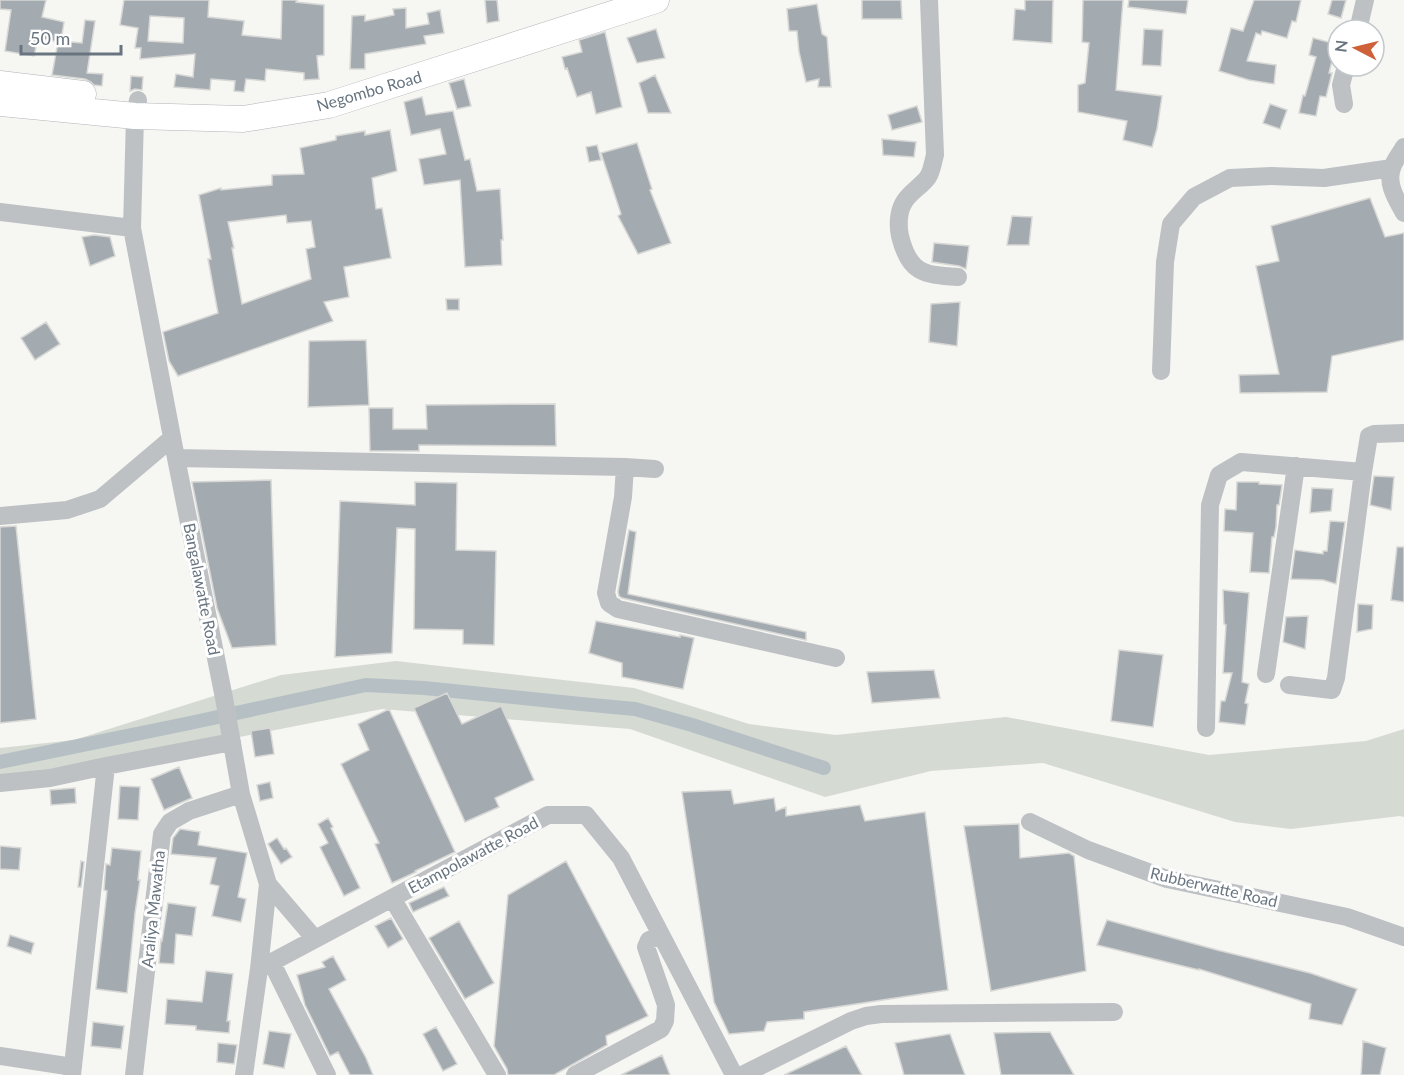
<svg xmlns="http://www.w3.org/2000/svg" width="1404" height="1075" font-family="Lato,sans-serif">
	<rect width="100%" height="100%" fill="#f6f6f3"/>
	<path fill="#d5dad3" d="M396 661 634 688 749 724 836 735 1006 717 1209 755 1366 741 1404 729V817L1400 816 1291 829 1235 822 1043 763 931 771 825 797 630 729 382 709 77 769 0 789V748L74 740 281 675Z"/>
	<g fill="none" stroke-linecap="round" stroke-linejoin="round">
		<path stroke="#b6c0c4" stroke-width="14" d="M0 762 190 723 366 685 424 688 581 704 635 709 692 725 824 768 821 767"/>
	</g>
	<path fill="#a4abb0" stroke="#d7d7d5" stroke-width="1.5" fill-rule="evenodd" d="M0 0H46L42 17 64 22 61 41 82 43 85 20 95 21 87 73 103 74 102 86 94 85 91 82 85 79 52 75 58 42 38 38 34 56 5 51 11 10 0 9Z
		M124 0H209L208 17 244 21 242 35 281 39 282 0H297L296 2 324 5V55L317 56 319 79 304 80V73L266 69 265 81 246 79 244 92 234 91 235 81 211 79 210 90 174 87 176 74 193 77 195 54 140 59 141 48H135L138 28 120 25ZM150 16 184 18 183 43 148 41Z
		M485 0H497L499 21 487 23Z
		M862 0H901L902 19H862Z
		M1025 0H1053L1052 43 1013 40 1015 9 1025 10Z
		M1083 0H1123L1116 90 1162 96 1157 129 1152 147 1123 140 1127 121 1078 112V85L1085 83 1089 43 1082 42Z
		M1129 0H1188L1186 14 1128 7Z
		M1254 0H1301L1296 22 1292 21 1287 38 1262 31 1261 35 1256 33 1247 61 1276 65 1274 84 1249 80 1219 71 1231 28 1243 31Z
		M1332 0H1346L1341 18 1328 14Z
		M817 4 822 34 827 37 831 87H818L819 79 806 82 799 52 797 31H789L787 9Z
		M406 8V28L429 24 427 13 440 10 444 33 424 36 426 44 365 54V69H350L352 16 365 15V21L394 15 393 9Z
		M656 29 665 58 637 63 627 38Z
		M1144 29 1163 30 1161 66 1142 65Z
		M605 32 622 107 596 114 591 92 577 97 567 68 565 69 562 57 582 52 579 40Z
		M1313 38 1336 44 1329 73H1332L1326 97 1320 96 1316 116 1299 113 1303 95 1305 96 1316 57 1309 55Z
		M655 75 671 113H648L639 83Z
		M131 76 143 77 142 90 135 89 130 91Z
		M464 79 471 106 457 109 449 83Z
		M422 97 426 115 453 111 465 160 470 159 477 191 500 189 503 240H501L502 265 465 267 460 180 424 185 419 159 446 154 440 129 411 135 404 102Z
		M1270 104 1287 110 1280 129 1263 123Z
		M917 106 922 122 892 130 888 115Z
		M390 130 397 171 372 178 376 209 382 208 391 258 344 267 349 297 324 302 333 321 178 376 169 361 163 332 218 313 208 259H211L199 195 221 188V190L272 185V175L304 174 300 148 336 140V136L365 131V135ZM286 215 287 223 311 221 315 247 306 249 311 279 242 304 232 248H234L228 222Z
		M882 139 916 142 914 157 883 155Z
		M637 143 652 189 650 190 671 243 638 254 618 216 621 214 601 153Z
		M597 145 601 160 589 162 586 147Z
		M1370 198 1385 237 1404 233V340L1332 356 1327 392 1240 393 1239 375 1279 374 1256 266 1279 261 1271 226Z
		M1012 216 1032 217 1029 245H1007Z
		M94 235 110 237 115 256 90 266 82 237Z
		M934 243 969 246 966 269 959 266 932 262Z
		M446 299H459V310H447Z
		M960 302 957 346 929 342 931 304Z
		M46 322 60 344 35 360 21 338Z
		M366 340 369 405 308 407 309 341Z
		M555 404 556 446 419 445V451H370L369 408H393V429H427L426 405Z
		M1374 476 1394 477 1391 510 1370 505Z
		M271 480 276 645 232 648 217 608 192 482Z
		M415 482 457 483 456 550 496 551 494 645 463 644V630L414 629 415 529 397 528 392 653 335 657 340 501 415 505Z
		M1237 482H1259V484L1282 485 1279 505H1277L1276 527 1274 537H1272L1269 573 1250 572 1253 533 1224 531 1225 509 1236 510Z
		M1312 488 1333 489 1331 511 1310 513Z
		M1330 521 1345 522 1336 584 1323 580 1291 579 1295 550 1323 554V551H1327Z
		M16 526 36 719 0 723V527Z
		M629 530 636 532 628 594 806 632V640L622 598 619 596 618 592Z
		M1397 547H1404V602L1391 600Z
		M1223 590 1249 593 1242 682 1249 684 1245 703 1248 704 1245 725 1219 722 1221 701H1225L1232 673H1223L1226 625 1224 624Z
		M1358 604 1373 605 1372 629 1357 632Z
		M1308 616 1305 649 1283 642 1286 617Z
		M596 621 680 637V635L694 638 683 689 622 677V663L589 653Z
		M1119 650 1163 655 1153 727 1111 721Z
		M934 670 940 698 872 703 867 672Z
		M447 693 462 724 501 706 534 780 495 798 499 807 465 822 414 708Z
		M389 709 455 852 415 871 416 872 392 883 375 844 379 843 341 764 369 750 358 724Z
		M270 728 274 754 255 757 251 731Z
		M179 767 192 798 164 810 151 779Z
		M270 782 273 798 260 801 257 785Z
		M120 786 140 787 138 820 118 819Z
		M75 788 76 803 51 805 50 790Z
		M731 790 734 804 774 798 776 811 786 807V816L860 805 865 821 925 812 948 990 804 1012V1019L767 1022 764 1031 729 1034 714 1002 682 792Z
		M328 818 333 827 331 828 360 888 344 896 320 847 328 843 318 824Z
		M1019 824 1020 858 1069 853 1074 856 1086 971 991 991 964 826Z
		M180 829 200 832 198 845 247 853 238 897 246 899 241 922 212 916 219 886 210 884 216 858 171 854 173 838Z
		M277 838 284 849 286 848 292 857 281 864 268 844Z
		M0 846 21 848 19 870 0 869Z
		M112 848 141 851 138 880H140L135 913 127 993 96 989 107 891 104 890 106 864 110 865Z
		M81 861 84 862 81 887H78Z
		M566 861 648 1016 606 1036 607 1045 554 1075H508L507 1069 494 1046 508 895Z
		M444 887 449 896 413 912 409 903Z
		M168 903 196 907 192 936 176 934 174 964 159 963 161 940 162 941Z
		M391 918 403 939 388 948 375 926Z
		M1107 920 1217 950 1310 973 1357 989 1342 1025 1309 1019 1311 1004 1199 969V970L1097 945Z
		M459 921 494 983 465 999 429 938Z
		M10 935 34 943 31 954 7 946Z
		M333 956 346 980 329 989 366 1058 373 1075H350L338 1052 330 1056 305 1005 297 975 325 967 322 962Z
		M206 971 233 974 227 1021H230L229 1033 196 1030V1026L165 1024 167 999 202 1002Z
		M93 1022 124 1026 121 1049 91 1046Z
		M436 1027 457 1064 443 1071 423 1034Z
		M269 1031 291 1034 284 1068 263 1064Z
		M1050 1032 1074 1075H1001L994 1033Z
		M950 1034 965 1075H904L895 1043Z
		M1363 1041 1386 1048 1380 1075H1361Z
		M218 1043 237 1045 234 1064 217 1062Z
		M846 1046 862 1075H784Z
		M662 1055 670 1075H621Z"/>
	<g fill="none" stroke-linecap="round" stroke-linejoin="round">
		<defs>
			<path id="highway" d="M0 84 83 94
				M0 103 135 116 243 119 329 105 656 0"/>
		</defs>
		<use href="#highway" stroke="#b1b4b7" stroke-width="27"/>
		<path stroke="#bdc1c4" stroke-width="18" d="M929 0 935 155C933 161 932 171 928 177 921 187 908 193 903 204 898 213 898 227 900 236 909 273 923 275 958 277
			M1358 30 1365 0
			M138 100 135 116 132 228 176 458 224 698 241 794 268 884 259 969 244 1075
			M1344 104 1341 85 1346 66
			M1404 147C1400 154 1394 161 1392 168 1386 184 1397 200 1404 213
			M0 212 132 228
			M1161 371 1165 262 1171 224 1194 197 1230 178 1271 176 1324 178 1392 168
			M176 458 625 467 655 469
			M625 467 623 497 606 593 609 603 618 609 836 658
			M0 516 67 510 100 499 172 438
			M1266 674 1296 466
			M1289 685 1332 690 1336 678 1363 472
			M1206 728 1210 505 1219 475 1241 462 1363 472 1369 436 1374 434 1404 433
			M0 783 50 778 106 766 232 742
			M1030 822 1088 850 1167 879 1347 917 1404 937
			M268 884 315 939
			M392 898 497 1075
			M272 963 327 1075
			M259 969 548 815H586L621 858 734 1075
			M0 1056 73 1067
			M72 1075 106 766
			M134 1075 162 834 170 822 189 811 241 794
			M575 1075 661 1029 665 1021 666 1005 646 947 649 940 661 936
			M742 1075 851 1021 866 1016 881 1014 1114 1012"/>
		<use href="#highway" stroke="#fff" stroke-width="26"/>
	</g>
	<g text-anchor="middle" stroke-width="6" stroke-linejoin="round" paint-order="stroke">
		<g font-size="16" fill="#687580" stroke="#fff">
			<text transform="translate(369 91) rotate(-16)" y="6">Negombo Road</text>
			<text transform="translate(202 589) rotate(79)" y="6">Bangalawatte Road</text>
			<text transform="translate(473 855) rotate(-28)" y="6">Etampolawatte Road</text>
			<text transform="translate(1214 887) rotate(13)" y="6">Rubberwatte Road</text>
			<text transform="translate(153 909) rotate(-84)" y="6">Araliya Mawatha</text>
		</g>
	</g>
	<g transform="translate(1356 48) rotate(277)"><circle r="28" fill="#ffffff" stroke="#c3c8cc" stroke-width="1.5"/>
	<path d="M0-4.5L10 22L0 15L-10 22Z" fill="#ce603a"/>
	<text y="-9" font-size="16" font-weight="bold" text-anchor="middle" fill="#687580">N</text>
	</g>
	<path d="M21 45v9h100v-9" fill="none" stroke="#687580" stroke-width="3"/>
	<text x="30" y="45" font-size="18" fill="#687580" stroke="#ffffff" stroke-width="4.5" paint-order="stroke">50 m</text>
</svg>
